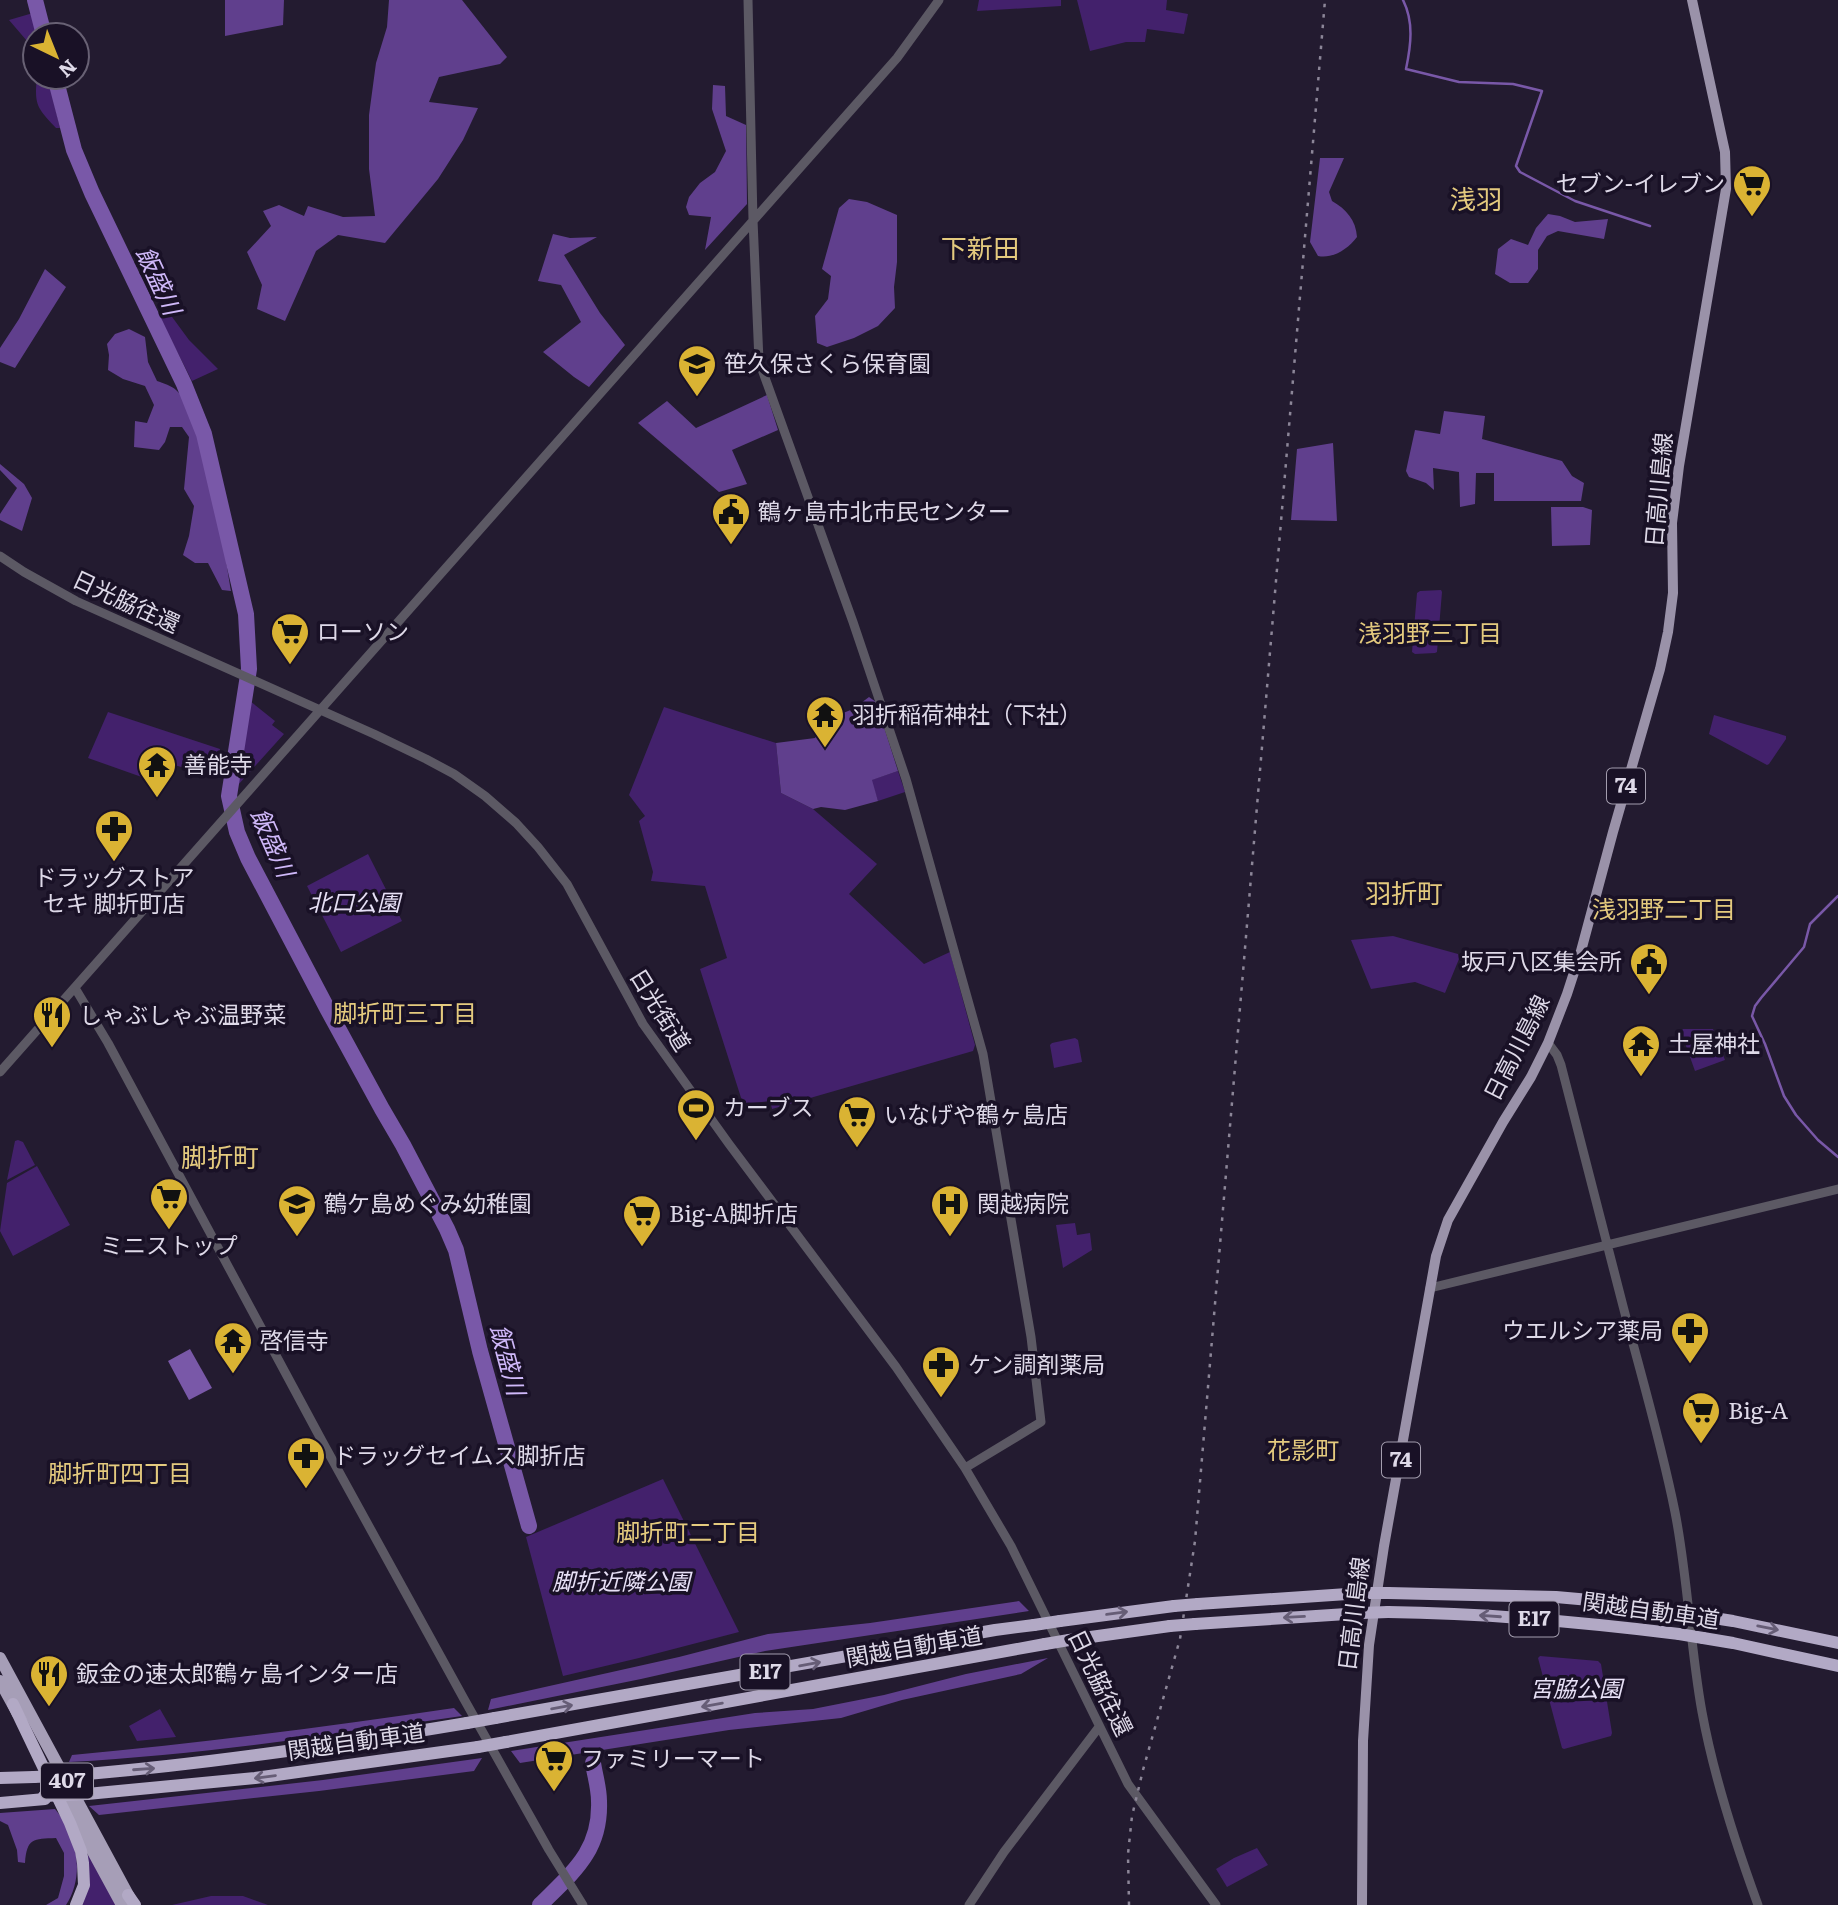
<svg xmlns="http://www.w3.org/2000/svg" width="1838" height="1905" font-family="Literata,'Noto Sans JP',serif">
	<rect width="100%" height="100%" fill="#231b30"/>
	<path fill="#43216c" d="M979 0H1061V6L977 11Z
		M1077 0H1167L1166 10 1188 14 1184 34 1147 29 1145 42H1126L1090 51Z
		M33 13 38 35H35V52L33 48 9 20Z
		M37 77H48L60 128H56C37 108 34 105 37 77Z
		M167 310 189 340 218 369 192 381 158 314Z
		M1441 590 1442 592 1437 652 1435 653 1415 654 1412 652 1417 593 1420 591Z
		M250 701 275 721 272 725 284 734 238 785Z
		M664 707 776 743 781 793 813 809 877 864 849 894 924 964 950 952 975 1045 973 1051 772 1109 770 1101 743 1104 700 969 727 958 705 886 651 881 653 872 639 821 645 816 629 795Z
		M108 712 220 749 216 772 194 765 192 770 160 761 153 781 88 758Z
		M1714 715C1738 723 1762 728 1786 736V739L1769 764 1767 765 1709 734Z
		M898 771 905 792 878 801 871 780Z
		M368 854 402 921 341 952 307 886Z
		M1393 936 1458 954 1459 959 1445 993 1415 982 1371 989 1351 940Z
		M1683 1029H1713L1725 1060 1695 1071 1681 1032Z
		M1075 1038 1078 1040 1082 1062 1054 1068 1050 1045 1052 1043Z
		M18 1140 23 1142 35 1165 7 1180 15 1141Z
		M37 1166 70 1225 13 1256 0 1231 7 1183Z
		M1075 1223 1077 1235 1090 1233 1092 1250 1063 1268 1056 1225Z
		M663 1479 739 1632 639 1658 563 1676 526 1537Z
		M1540 1656 1598 1661 1601 1664 1612 1733 1611 1736 1564 1749 1562 1748 1538 1658Z
		M160 1709 176 1737 137 1741 129 1726Z
		M1257 1848 1268 1865 1227 1887 1216 1869 1234 1858Z
		M91 1854 117 1905H81L87 1856Z
		M211 1896H243L268 1905H172Z"/>
	<path fill="#603f8d" d="M225 0H284L283 25 225 36Z
		M389 0H462L507 57 500 64 439 77 429 102 478 108 463 140 438 179 385 243 338 235 316 251 285 321 257 309 262 285 247 252 271 226 263 211 279 205 304 216 308 206 343 217 375 216 369 169V115L376 63 387 27Z
		M713 85 725 86 726 116 746 125 747 204 705 250 711 217 689 215 686 207 689 197 700 183 715 172 726 151 712 109Z
		M1320 158H1344L1329 192 1332 201C1346 209 1356 220 1357 237 1348 249 1333 259 1318 256L1310 242Z
		M849 199 867 202 897 215V262L894 287 895 308 878 326 854 338 827 347 817 343 815 316 828 299 831 276 822 269 839 208Z
		M1548 214 1560 216 1575 222 1608 219 1604 239 1558 231 1547 236 1538 250V269L1528 283H1510L1495 274 1498 249 1511 239 1528 245 1536 228Z
		M553 234 570 238 597 237 564 255 600 313 625 345 589 387 574 377 543 352 581 322 561 285 538 281Z
		M45 269 66 287 15 368 0 362V348L19 319Z
		M129 329 145 337 148 362 157 381C163 383 172 386 176 390 208 418 223 546 231 591L222 590 208 563H195L183 555 189 536 194 506 184 489 189 437 182 427H170L165 442 159 450 134 447 135 421 147 423 154 405 145 386 123 379 108 370 109 355 107 344 115 334Z
		M767 395 778 430 732 450 747 484 719 492 638 423 667 401 696 428Z
		M1444 411 1485 416 1482 439 1562 461 1572 476 1584 483 1581 501H1494V473H1476L1475 504 1460 507 1459 472 1433 468 1434 490 1426 483 1409 477 1406 471 1415 430 1440 434Z
		M1333 443 1337 521 1291 520 1297 449Z
		M0 464 24 484 32 498 22 531 0 520V514L17 488 0 470Z
		M1551 507H1583L1592 510 1590 545 1552 546Z
		M869 697 876 702 898 771 872 780 878 801 845 810 821 807 813 809 781 793 776 743 815 738 826 720 853 709Z
		M1019 1601 1029 1611 765 1651 641 1679 488 1710 491 1699 679 1657 768 1634 870 1623Z
		M1048 1658 1021 1674 902 1700 841 1718 729 1730 520 1763 511 1751 755 1713 813 1709 884 1695 966 1674Z
		M454 1708 462 1716C331 1735 201 1755 69 1762L72 1755C200 1743 327 1727 454 1708Z
		M482 1758 474 1771 319 1791 99 1815 89 1806 323 1780Z
		M55 1809C78 1835 85 1876 66 1905H46L58 1898 64 1876V1853L56 1838C33 1839 27 1838 25 1863L18 1862 17 1850 8 1825 0 1821V1813Z"/>
	<path fill="#7958a8" d="M190 1349 212 1388 189 1400 168 1361Z"/>
	<g fill="none" stroke-linecap="round" stroke-linejoin="round">
		<path stroke="#7958a8" stroke-width="2.5" d="M1403 0C1414 22 1411 45 1406 69L1459 82 1513 84 1542 91 1516 166 1520 172 1575 201 1650 226
			M1838 896 1810 924 1804 947 1761 998 1755 1006 1752 1016 1765 1044 1784 1096 1796 1115 1818 1140 1838 1157"/>
		<path stroke="#7958a8" stroke-width="16" d="M35 0 44 35
			M55 77 74 150 92 193 184 384 204 434 246 614 249 669 229 796 237 832 248 858 328 1010 382 1109 403 1145 447 1229 456 1250 480 1351 529 1526
			M540 1905C573 1872 601 1851 599 1801 599 1788 595 1776 593 1763"/>
		<path stroke="#5c5964" stroke-width="9" d="M748 0 753 220 759 361 853 622 906 779 983 1054 1031 1337 1041 1422 965 1468
			M0 556 24 572 76 601 374 734 426 759 454 774 485 796 516 823 538 847 567 884 643 1024 729 1144 896 1367 965 1468 1011 1546 1128 1784 1216 1905
			M75 988 108 1043 322 1441 464 1699 549 1850 583 1905
			M1548 1043 1557 1055 1561 1065C1582 1145 1602 1226 1623 1306 1641 1375 1661 1442 1675 1512 1688 1578 1690 1646 1702 1712 1714 1778 1735 1842 1758 1905
			M0 1072 897 58 939 0
			M1430 1288 1838 1189
			M969 1905 1004 1852 1099 1727"/>
		<path stroke="#9a92a9" stroke-width="10" d="M1362 1905 1363 1741 1369 1645 1384 1546 1436 1256 1448 1220 1503 1122 1531 1077 1548 1043 1567 994 1581 951 1613 832 1660 669 1668 632 1673 593 1672 523 1679 466 1726 189 1725 152 1692 0"/>
		<path stroke="#a69eb7" stroke-width="12" d="M0 1658 133 1904
			M0 1681 18 1714
			M67 1804 122 1905"/>
		<path stroke="#b2a9c5" stroke-width="12" d="M1388 1593 1556 1597 1601 1601 1678 1613
			M1198 1604 1362 1593
			M1388 1612C1485 1613 1582 1622 1679 1634
			M1701 1616 1733 1621 1838 1643
			M1060 1621 1174 1606
			M1195 1624 1362 1613
			M1703 1638 1733 1643 1838 1666
			M1069 1640 1170 1626
			M13 1704 70 1823 81 1851 83 1863 84 1885 76 1905
			M495 1718 995 1630 1034 1625
			M506 1742 1045 1644
			M76 1775C208 1764 337 1745 467 1723
			M0 1778 34 1777
			M87 1794 255 1778 478 1747
			M0 1803 45 1799
			M128 1895 135 1905"/>
		<path stroke="#8c8698" stroke-width="2.5" stroke-dasharray="3.5 7" stroke-linecap="butt" d="M1129 1905 1128 1854 1132 1816 1143 1770 1180 1639 1195 1541 1325 0"/>
		<path stroke="#b2a9c5" stroke-width="12" d="M1362 1593H1388
			M1174 1606 1198 1604
			M1362 1613 1388 1612
			M1678 1613 1701 1616
			M1034 1625 1060 1621
			M1170 1626 1195 1624
			M1679 1634 1703 1638
			M1045 1644 1069 1640
			M467 1723 495 1718
			M478 1747 506 1742
			M34 1777 76 1775
			M44 1796 87 1794"/>
	</g>
	<defs><path id="oneway-shaft" d="M-6 0H5M1.5-3L5.5 0L1.5 3" fill="none" stroke-width="1.6" stroke-linecap="round" stroke-linejoin="round" transform="scale(1.75)"/></defs>
	<g stroke="#665d76">
		<use href="#oneway-shaft" transform="translate(1117 1613) rotate(-8)"/>
		<use href="#oneway-shaft" transform="translate(1490 1616) rotate(-176)"/>
		<use href="#oneway-shaft" transform="translate(1294 1617) rotate(177)"/>
		<use href="#oneway-shaft" transform="translate(1768 1628) rotate(11)"/>
		<use href="#oneway-shaft" transform="translate(810 1664) rotate(-10)"/>
		<use href="#oneway-shaft" transform="translate(712 1705) rotate(170)"/>
		<use href="#oneway-shaft" transform="translate(562 1707) rotate(-10)"/>
		<use href="#oneway-shaft" transform="translate(144 1769) rotate(-4)"/>
		<use href="#oneway-shaft" transform="translate(265 1777) rotate(172)"/>
	</g>
	<defs>
		<symbol id="supermarket-pin" viewBox="-11 -11 22 30"><path d="M0 17L-7.5 6A9.5 9.5 0 1 1 7.5 6Z" fill="#dab333" stroke="#191126"/><path d="M-6-5.5h2.5l.6 2H6L4.5 2H-2.5L-4.4-4H-6ZM-1.5 3.2a1.3 1.3 0 1 0 .1 0ZM3 3.2a1.3 1.3 0 1 0 .1 0Z" fill="#111"/></symbol>
		<symbol id="school-pin" viewBox="-11 -11 22 30"><path d="M0 17L-7.5 6A9.5 9.5 0 1 1 7.5 6Z" fill="#dab333" stroke="#191126"/><path d="M0-5L7-2L0 1L-7-2ZM-4 1L0 2.5L4 1V4Q0 6-4 4Z" fill="#111"/></symbol>
		<symbol id="civic-pin" viewBox="-11 -11 22 30"><path d="M0 17L-7.5 6A9.5 9.5 0 1 1 7.5 6Z" fill="#dab333" stroke="#191126"/><path d="M-.6-6.5H3V-4.5H.6V-3L4-1V1h2V6H-6V1h2V-1L-.6-3ZM-1.2 2.5V6h2.4V2.5Z" fill="#111"/></symbol>
		<symbol id="temple-pin" viewBox="-11 -11 22 30"><path d="M0 17L-7.5 6A9.5 9.5 0 1 1 7.5 6Z" fill="#dab333" stroke="#191126"/><path d="M0-6L5-2H3V0L6.5 2.5H4V6H1.5V3h-3V6H-4V2.5H-6.5L-3 0V-2H-5Z" fill="#111"/></symbol>
		<symbol id="pharmacy-pin" viewBox="-11 -11 22 30"><path d="M0 17L-7.5 6A9.5 9.5 0 1 1 7.5 6Z" fill="#dab333" stroke="#191126"/><path d="M-2-6h4v4h4v4h-4v4h-4v-4h-4v-4h4Z" fill="#111"/></symbol>
		<symbol id="restaurant-pin" viewBox="-11 -11 22 30"><path d="M0 17L-7.5 6A9.5 9.5 0 1 1 7.5 6Z" fill="#dab333" stroke="#191126"/><path d="M-5-6h1v4h1v-4h1v4h1v-4h1v5L-1.5 .5V6h-2V.5L-5-1ZM5-6V6H3V1.5H1.5Q1.5-4 5-6Z" fill="#111"/></symbol>
		<symbol id="stadium-pin" viewBox="-11 -11 22 30"><path d="M0 17L-7.5 6A9.5 9.5 0 1 1 7.5 6Z" fill="#dab333" stroke="#191126"/><path d="M0-5a6.5 5 0 1 0 0 10a6.5 5 0 1 0 0-10ZM-3.5-1.8h7v3.6h-7Z" fill="#111"/></symbol>
		<symbol id="hospital-pin" viewBox="-11 -11 22 30"><path d="M0 17L-7.5 6A9.5 9.5 0 1 1 7.5 6Z" fill="#dab333" stroke="#191126"/><path d="M-5-5h3v3.5h4V-5h3V5h-3V1.5h-4V5h-3Z" fill="#111"/></symbol>
	</defs>
	<g fill-rule="evenodd">
		<use href="#supermarket-pin" x="1730" y="162" width="44" height="60"/>
		<use href="#school-pin" x="675" y="342" width="44" height="60"/>
		<use href="#civic-pin" x="709" y="490" width="44" height="60"/>
		<use href="#supermarket-pin" x="268" y="610" width="44" height="60"/>
		<use href="#temple-pin" x="803" y="693" width="44" height="60"/>
		<use href="#temple-pin" x="135" y="743" width="44" height="60"/>
		<use href="#pharmacy-pin" x="92" y="807" width="44" height="60"/>
		<use href="#civic-pin" x="1627" y="940" width="44" height="60"/>
		<use href="#restaurant-pin" x="30" y="993" width="44" height="60"/>
		<use href="#temple-pin" x="1619" y="1022" width="44" height="60"/>
		<use href="#stadium-pin" x="674" y="1086" width="44" height="60"/>
		<use href="#supermarket-pin" x="835" y="1093" width="44" height="60"/>
		<use href="#supermarket-pin" x="147" y="1175" width="44" height="60"/>
		<use href="#school-pin" x="275" y="1182" width="44" height="60"/>
		<use href="#hospital-pin" x="928" y="1182" width="44" height="60"/>
		<use href="#supermarket-pin" x="620" y="1192" width="44" height="60"/>
		<use href="#pharmacy-pin" x="1668" y="1309" width="44" height="60"/>
		<use href="#temple-pin" x="211" y="1319" width="44" height="60"/>
		<use href="#pharmacy-pin" x="919" y="1343" width="44" height="60"/>
		<use href="#supermarket-pin" x="1679" y="1389" width="44" height="60"/>
		<use href="#pharmacy-pin" x="284" y="1434" width="44" height="60"/>
		<use href="#restaurant-pin" x="27" y="1652" width="44" height="60"/>
		<use href="#supermarket-pin" x="532" y="1737" width="44" height="60"/>
	</g>
	<g text-anchor="middle" stroke-width="7" stroke-linejoin="round" paint-order="stroke">
		<g fill="#191126" stroke="#a39dae" stroke-width="2">
			<rect x="1607" y="768.5" width="38" height="35" rx="5"/>
			<rect x="1382" y="1442.5" width="38" height="35" rx="5"/>
			<rect x="1509.5" y="1601.5" width="49" height="35" rx="5"/>
			<rect x="740.5" y="1654.5" width="49" height="35" rx="5"/>
			<rect x="41" y="1763.5" width="52" height="35" rx="5"/>
		</g>
		<g font-size="21" font-weight="bold" fill="#ded9e8">
			<text x="1626" y="793">74</text>
			<text x="1401" y="1467">74</text>
			<text x="1534" y="1626">E17</text>
			<text x="765" y="1679">E17</text>
			<text x="67" y="1788">407</text>
		</g>
		<g font-size="23" fill="#ded9e8" stroke="#191126" text-anchor="start">
			<text x="1725" y="192" text-anchor="end">セブン-イレブン</text>
			<text x="724" y="372">笹久保さくら保育園</text>
			<text x="758" y="520">鶴ヶ島市北市民センター</text>
			<text x="317" y="640">ローソン</text>
			<text x="852" y="723">羽折稲荷神社（下社）</text>
			<text x="184" y="773">善能寺</text>
			<text x="114" y="886" text-anchor="middle">ドラッグストア<tspan x="114" dy="26">セキ 脚折町店</tspan></text>
			<text x="1622" y="970" text-anchor="end">坂戸八区集会所</text>
			<text x="79" y="1023">しゃぶしゃぶ温野菜</text>
			<text x="1668" y="1052">土屋神社</text>
			<text x="723" y="1116">カーブス</text>
			<text x="884" y="1123">いなげや鶴ヶ島店</text>
			<text x="324" y="1212">鶴ケ島めぐみ幼稚園</text>
			<text x="977" y="1212">関越病院</text>
			<text x="669" y="1222">Big-A脚折店</text>
			<text x="169" y="1254" text-anchor="middle">ミニストップ</text>
			<text x="1663" y="1339" text-anchor="end">ウエルシア薬局</text>
			<text x="260" y="1349">啓信寺</text>
			<text x="968" y="1373">ケン調剤薬局</text>
			<text x="1728" y="1419">Big-A</text>
			<text x="333" y="1464">ドラッグセイムス脚折店</text>
			<text x="76" y="1682">鈑金の速太郎鶴ヶ島インター店</text>
			<text x="581" y="1767">ファミリーマート</text>
		</g>
		<g font-size="23" fill="#ded9e8" stroke="#191126">
			<text transform="translate(1659 490) rotate(-85)" y="8">日高川島線</text>
			<text transform="translate(126 602) rotate(25)" y="8">日光脇往還</text>
			<text transform="translate(660 1010) rotate(58)" y="8">日光街道</text>
			<text transform="translate(1517 1048) rotate(-63)" y="8">日高川島線</text>
			<text transform="translate(1651 1611) rotate(8)" y="8">関越自動車道</text>
			<text transform="translate(1354 1614) rotate(-83)" y="8">日高川島線</text>
			<text transform="translate(914 1647) rotate(-10)" y="8">関越自動車道</text>
			<text transform="translate(1100 1683) rotate(64)" y="8">日光脇往還</text>
			<text transform="translate(356 1742) rotate(-8)" y="8">関越自動車道</text>
		</g>
		<g font-size="23" font-style="italic" fill="#e7e0f6" stroke="#191126">
			<text x="354" y="911">北口公園</text>
			<text x="621" y="1590">脚折近隣公園</text>
			<text x="1576" y="1697">宮脇公園</text>
		</g>
		<g font-size="24" font-style="italic" fill="#cfb8f9" stroke="#191126">
			<text transform="translate(158 281) rotate(65)" y="8">飯盛川</text>
			<text transform="translate(272 843) rotate(66)" y="8">飯盛川</text>
			<text transform="translate(507 1360) rotate(75)" y="8">飯盛川</text>
		</g>
		<g font-size="24" fill="#e4ca7e" stroke="#191126">
			<text x="1430" y="642">浅羽野三丁目</text>
			<text x="1664" y="918">浅羽野二丁目</text>
			<text x="405" y="1022">脚折町三丁目</text>
			<text x="1303" y="1459">花影町</text>
			<text x="120" y="1482">脚折町四丁目</text>
			<text x="688" y="1541">脚折町二丁目</text>
		</g>
		<g font-size="26" fill="#e4ca7e" stroke="#191126">
			<text x="1476" y="209">浅羽</text>
			<text x="980" y="258">下新田</text>
			<text x="1404" y="903">羽折町</text>
			<text x="220" y="1167">脚折町</text>
		</g>
	</g>
	<g transform="translate(56 56) rotate(137)"><circle r="33" fill="#191126" stroke="#686174" stroke-width="2"/>
	<path d="M0-5L12 26L0 18L-12 26Z" fill="#dab333"/>
	<text y="-10" font-size="19" font-weight="bold" text-anchor="middle" fill="#ded9e8">N</text>
	</g>
</svg>
